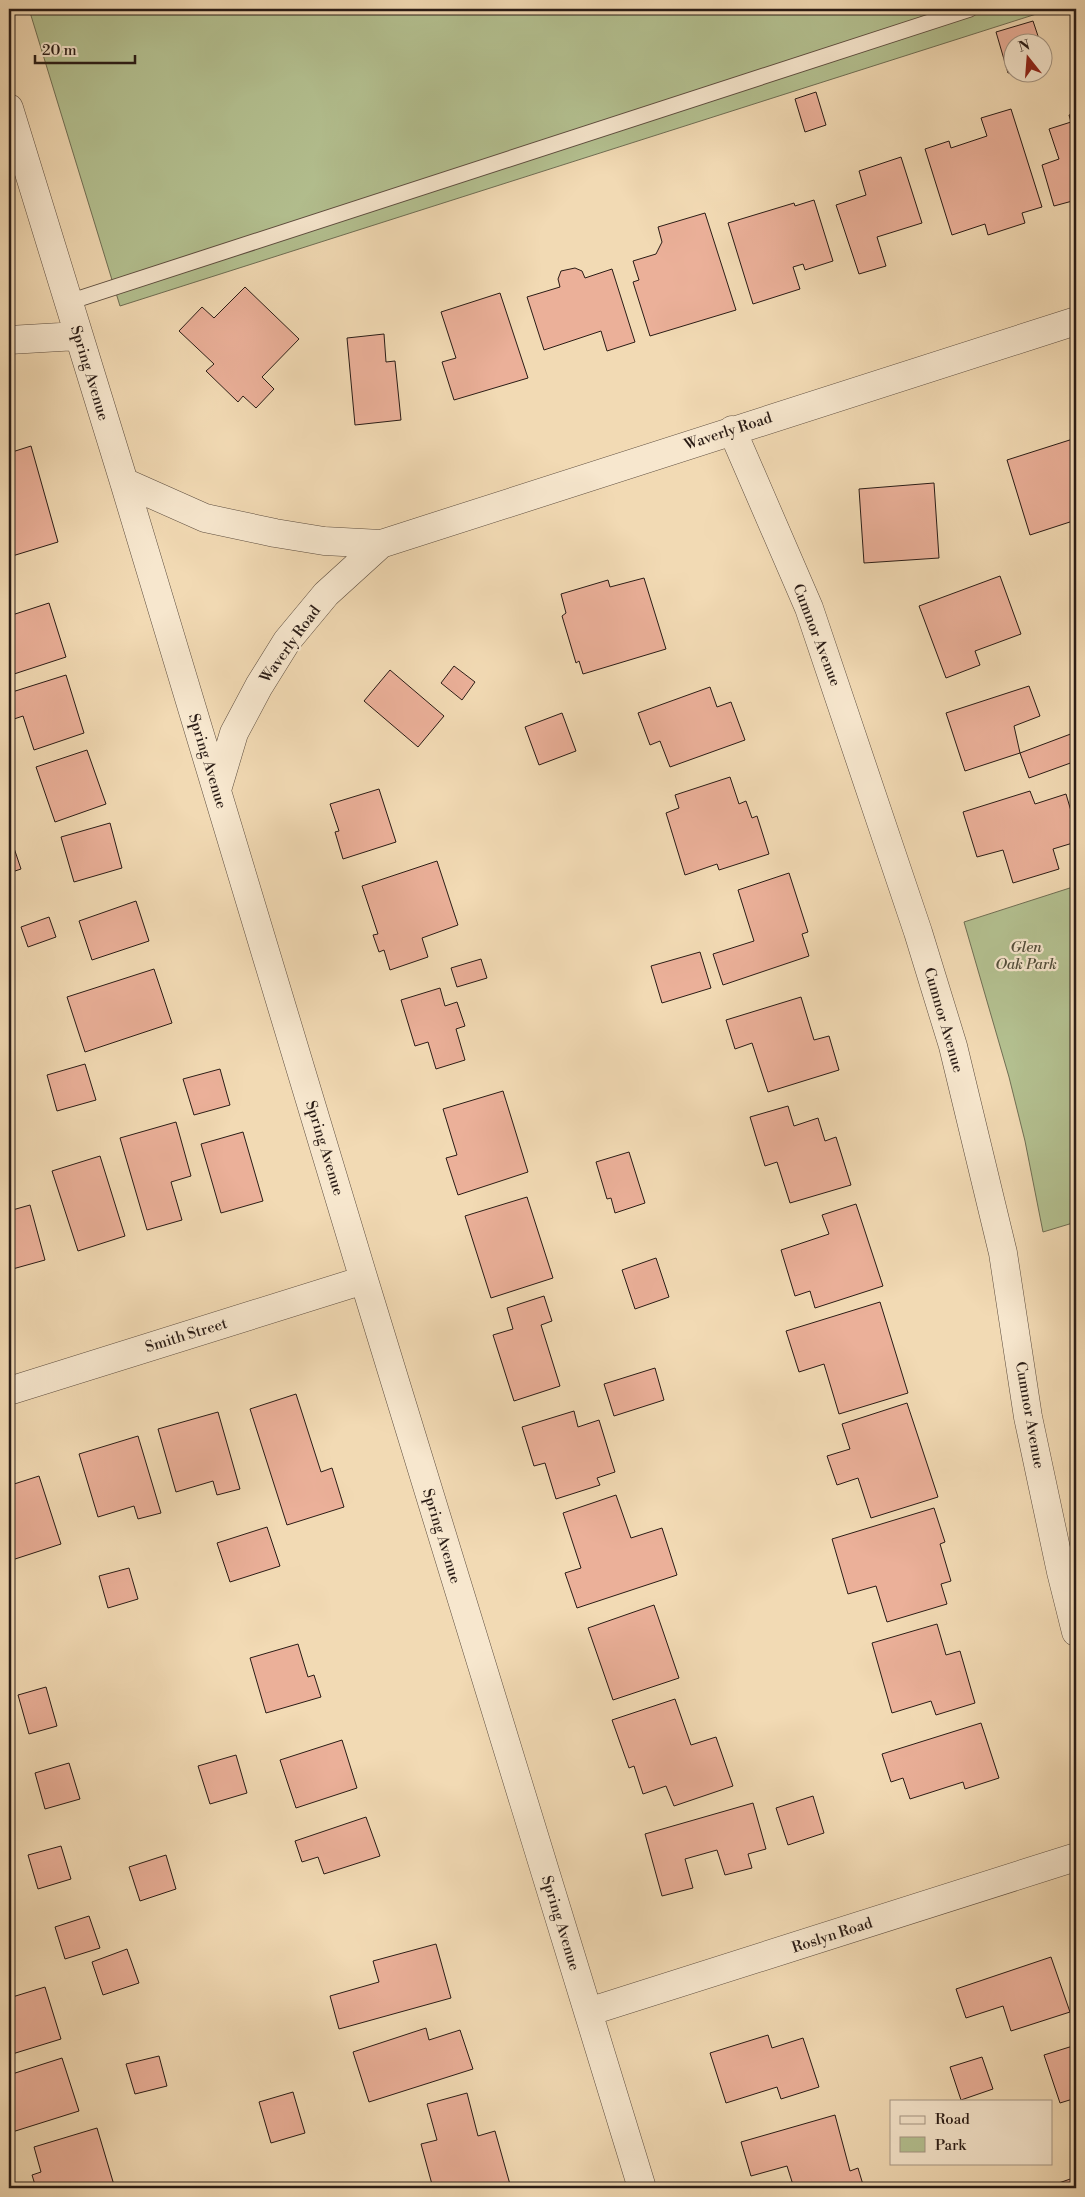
<svg xmlns="http://www.w3.org/2000/svg" width="1085" height="2197" font-family="'Libre Bodoni',serif">
	<rect width="100%" height="100%" fill="#f2dab4"/>
	<filter id="stains"><feTurbulence type="fractalNoise" baseFrequency=".004" numOctaves="4"/><feColorMatrix values="0 0 0 0 .2 0 0 0 0 .09 0 0 0 0 .02 0 0 0 .5 -.17"/></filter>
	<radialGradient id="worn" r=".72"><stop offset=".6" stop-color="#630" stop-opacity="0"/><stop offset="1" stop-color="#630" stop-opacity=".3"/></radialGradient>
	<path fill="#b4c191" stroke="#6f6e54" d="M29 9H1052L120 306Z
		M1076 886V1222L1043 1232 1025 1141 1009 1077 964 922Z"/>
	<path fill="#ebb099" stroke="#2a1c16" d="M1033 21 1040 42H1012V72L1008 73 996 32Z
		M816 92 826 125 805 132 795 99Z
		M1011 109 1042 207 1022 213 1025 223 988 235 985 224 952 235 925 149 949 141 951 148 987 136 981 118Z
		M1076 113V200L1054 206 1042 165 1059 159 1049 129 1071 122 1069 115Z
		M901 157 922 223 877 237 886 266 859 274 836 205 866 195 859 171Z
		M814 200 833 261 805 270 803 264 793 267 800 289 753 304 728 223 794 203 795 206Z
		M705 213 736 310 650 336 633 282 639 280 633 261 656 254 662 242 658 227Z
		M575 268 582 271 585 278 612 269 635 342 607 351 601 331 544 350 527 297 560 287 558 279 561 271Z
		M245 287 299 339 262 377 274 389 256 408 243 396 238 402 206 371 214 364 179 331 202 307 214 318Z
		M500 293 528 378 454 400 442 362 456 358 441 312Z
		M384 334 386 362 395 361 401 420 355 425 347 338Z
		M1076 438V520L1030 535 1007 460Z
		M31 446 58 542 9 557V453Z
		M934 483 939 558 864 563 859 489Z
		M1000 576 1021 634 975 651 980 665 946 678 919 606Z
		M644 578 666 649 583 674 579 661 576 663 562 616 566 613 561 594 608 580 610 587Z
		M49 603 66 657 11 675 9 667V616Z
		M454 666 475 682 462 700 441 683Z
		M390 670 444 716 418 747 364 701Z
		M66 675 84 733 34 750 23 716 14 719 9 702V693Z
		M1029 686 1040 716 1014 726 1020 753 965 771 946 713Z
		M710 687 717 707 731 702 745 740 670 767 660 741 650 745 638 713Z
		M562 713 576 751 539 765 525 727Z
		M1076 732V761L1029 778 1020 753Z
		M87 750 106 804 55 822 36 767Z
		M730 777 739 804 746 801 752 818 757 816 769 854 719 870 717 864 685 875 666 813 679 808 675 795Z
		M379 789 396 842 343 859 335 832 339 831 330 804Z
		M1030 791 1035 804 1066 794 1076 828V842L1053 849 1059 869 1013 883 1003 850 977 857 963 812Z
		M110 823 122 868 74 882 61 837Z
		M13 845 21 869 9 873V846Z
		M437 861 458 925 422 938 428 957 390 970 384 950 379 952 373 935 378 934 362 886Z
		M789 873 808 932 802 934 809 956 723 985 713 954 754 941 738 890Z
		M136 901 149 941 92 960 79 921Z
		M49 917 56 937 28 947 21 927Z
		M700 952 711 988 662 1003 651 966Z
		M481 959 487 978 457 987 451 968Z
		M154 969 172 1023 85 1052 67 997Z
		M440 988 445 1006 457 1002 465 1026 456 1029 465 1060 436 1069 428 1042 415 1046 401 1000Z
		M801 997 814 1040 829 1036 839 1070 768 1092 752 1043 735 1049 726 1020Z
		M85 1064 96 1100 57 1111 47 1075Z
		M220 1069 230 1105 194 1115 183 1079Z
		M503 1091 528 1172 458 1195 446 1158 457 1155 443 1109Z
		M788 1106 794 1126 818 1118 825 1141 836 1137 851 1185 790 1203 777 1162 765 1166 750 1117Z
		M176 1122 191 1176 171 1182 182 1220 147 1230 120 1138Z
		M243 1132 263 1201 221 1213 201 1144Z
		M629 1152 645 1203 615 1213 611 1198 607 1199 596 1162Z
		M100 1156 125 1236 78 1251 52 1171Z
		M527 1197 553 1278 491 1298 465 1216Z
		M856 1204 883 1286 815 1308 810 1291 795 1296 781 1250 829 1234 822 1215Z
		M30 1205 45 1260 9 1270V1211Z
		M656 1258 669 1297 635 1309 622 1270Z
		M544 1296 552 1321 541 1325 560 1386 514 1401 493 1335 513 1329 507 1308Z
		M880 1302 908 1393 839 1414 824 1364 799 1372 786 1331Z
		M655 1368 664 1400 614 1416 604 1384Z
		M296 1394 321 1472 332 1468 344 1507 287 1525 250 1409Z
		M907 1403 938 1497 871 1518 858 1478 837 1485 827 1456 850 1449 842 1424Z
		M574 1411 578 1427 599 1420 615 1472 597 1478 600 1485 556 1499 545 1463 534 1466 522 1427Z
		M218 1412 240 1489 217 1495 213 1481 176 1492 158 1429Z
		M138 1436 161 1513 138 1519 134 1506 98 1517 79 1454Z
		M39 1476 61 1544 9 1561V1478L11 1485Z
		M616 1495 631 1538 662 1528 677 1575 577 1608 565 1573 581 1568 563 1513Z
		M934 1508 945 1542 940 1544 951 1581 941 1584 947 1604 887 1622 876 1586 848 1594 832 1539Z
		M267 1527 280 1566 230 1582 217 1543Z
		M129 1568 138 1599 108 1608 99 1576Z
		M654 1605 679 1678 613 1700 588 1628Z
		M937 1624 946 1655 960 1651 975 1703 936 1715 931 1701 892 1713 872 1643Z
		M298 1644 308 1677 314 1675 321 1697 266 1713 250 1658Z
		M46 1687 57 1726 29 1734 18 1695Z
		M675 1699 691 1745 716 1737 733 1786 674 1806 666 1786 643 1794 634 1766 629 1768 612 1720Z
		M981 1723 999 1778 965 1789 963 1782 910 1799 903 1778 891 1782 882 1754Z
		M342 1740 357 1788 296 1808 280 1760Z
		M236 1755 247 1793 210 1804 198 1766Z
		M69 1763 80 1799 45 1809 35 1773Z
		M813 1796 824 1833 788 1845 776 1808Z
		M753 1803 766 1849 748 1854 752 1868 725 1875 717 1850 685 1859 693 1888 662 1896 645 1834Z
		M366 1817 380 1856 324 1874 318 1857 302 1862 295 1841Z
		M61 1846 71 1879 38 1889 28 1855Z
		M166 1855 176 1889 140 1901 129 1867Z
		M89 1916 100 1948 65 1959 55 1927Z
		M436 1944 451 1998 339 2029 330 1996 379 1982 373 1961Z
		M9 1948 14 1967 9 1969Z
		M127 1949 139 1983 103 1995 92 1962Z
		M1051 1957 1070 2012 1011 2031 1003 2006 966 2018 956 1989Z
		M45 1987 61 2039 9 2055V1998Z
		M426 2028 429 2040 460 2030 473 2069 369 2102 353 2052Z
		M768 2035 772 2048 803 2038 819 2087 781 2099 777 2087 726 2103 710 2053Z
		M1076 2045V2098L1060 2103 1044 2055Z
		M159 2056 167 2086 135 2094 126 2064Z
		M982 2057 993 2089 961 2100 950 2067Z
		M62 2058 79 2111 9 2133V2075Z
		M293 2092 305 2133 271 2143 259 2102Z
		M467 2093 478 2136 495 2131 511 2188H433L421 2144 437 2140 427 2104Z
		M835 2115 850 2171 858 2168 864 2188H794L787 2166 751 2176 741 2142Z
		M97 2128 114 2185 104 2188H36L32 2175 41 2172 34 2147Z
		M1076 2177V2188H1054L1053 2185Z"/>
	<g fill="none" stroke-linecap="round" stroke-linejoin="round">
		<defs>
			<path id="lane" d="M69 302 970 9"/>
			<path id="street" d="M9 108 124 482 364 1280 642 2188
				M9 340 78 336
				M732 430 809 608 918 932 953 1046 1003 1253 1028 1417 1061 1572 1076 1632
				M124 482 205 518 275 533 324 541 381 544
				M217 790 234 733 259 686 287 641 326 594 381 544 1076 321
				M9 1391 364 1280
				M588 2012 1076 1857"/>
		</defs>
		<use href="#lane" stroke="#5c4c3e" stroke-width="17"/>
		<use href="#street" stroke="#5c4c3e" stroke-width="29"/>
		<use href="#lane" stroke="#f7e7ce" stroke-width="15"/>
		<use href="#street" stroke="#f7e7ce" stroke-width="28"/>
	</g>
	<g text-anchor="middle" stroke-width="4.5" stroke-linejoin="round" paint-order="stroke">
		<g font-size="15" fill="#2a1c16" stroke="#f7e7ce">
			<text transform="translate(90 373) rotate(73)" y="5">Spring Avenue</text>
			<text transform="translate(728 431) rotate(-18)" y="5">Waverly Road</text>
			<text transform="translate(817 635) rotate(69)" y="5">Cumnor Avenue</text>
			<text transform="translate(290 644) rotate(-54)" y="5">Waverly Road</text>
			<text transform="translate(208 761) rotate(73)" y="5">Spring Avenue</text>
			<text transform="translate(944 1020) rotate(74)" y="5">Cumnor Avenue</text>
			<text transform="translate(325 1148) rotate(73)" y="5">Spring Avenue</text>
			<text transform="translate(186 1335) rotate(-17)" y="5">Smith Street</text>
			<text transform="translate(1030 1415) rotate(80)" y="5">Cumnor Avenue</text>
			<text transform="translate(442 1536) rotate(73)" y="5">Spring Avenue</text>
			<text transform="translate(561 1923) rotate(73)" y="5">Spring Avenue</text>
			<text transform="translate(832 1935) rotate(-18)" y="5">Roslyn Road</text>
		</g>
		<g font-size="15" font-style="italic" fill="#534e3b" stroke="#f7e7ce">
			<text x="1026" y="952">Glen<tspan x="1026" dy="17">Oak Park</tspan></text>
		</g>
	</g>
	<rect width="1085" height="2197" fill="none" stroke="#f2dab4" stroke-width="30"/>
	<rect x="10" y="10" width="1065" height="2177" fill="none" stroke="#2a1c16" stroke-width="2.5"/>
	<rect x="15" y="15" width="1055" height="2167" fill="none" stroke="#2a1c16"/>
	<rect x="890" y="2100" width="162" height="65" fill="#f7e7ce" stroke="#a59684"/>
	<rect x="900" y="2116" width="25" height="8" fill="#f7e7ce" stroke="#a59684"/>
	<text x="935" y="2124" font-size="15" fill="#2a1c16">Road</text>
	<rect x="900" y="2137" width="25" height="15" fill="#b4c191" stroke="#a59684"/>
	<text x="935" y="2150" font-size="15" fill="#2a1c16">Park</text>
	<g transform="translate(1028 58) rotate(343)"><circle r="24" fill="#f7e7ce" stroke="#a59684"/>
	<path d="M0-4L9 19L0 12L-9 19Z" fill="#8f2418"/>
	<text y="-8" font-size="14" font-weight="bold" text-anchor="middle" fill="#2a1c16">N</text>
	</g>
	<path d="M35 55v8h100v-8" fill="none" stroke="#2a1c16" stroke-width="2.5"/>
	<text x="42" y="55" font-size="15" fill="#2a1c16" stroke="#f7e7ce" stroke-width="4" paint-order="stroke">20 m</text>
	<rect width="100%" height="100%" filter="url(#stains)"/>
	<rect width="100%" height="100%" fill="url(#worn)"/>
</svg>
